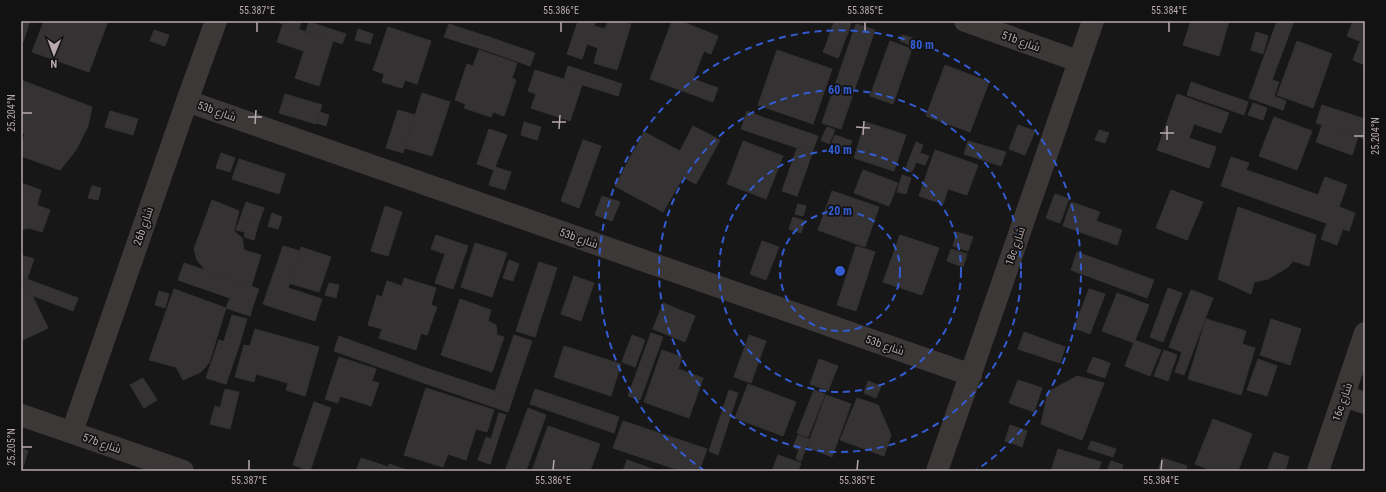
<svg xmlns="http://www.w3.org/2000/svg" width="1386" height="492" font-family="'Roboto Condensed',Cairo,sans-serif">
	<rect width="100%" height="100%" fill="#181717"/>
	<path fill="#343232" stroke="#343131" d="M21 21H30L23 42 21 41Z
		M44 21H108L89 72 32 52Z
		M274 21H301L299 29Z
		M578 21H596L594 26 605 29 608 21H620L631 24 617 70 594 63 598 48 587 44 582 59 567 54Z
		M672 21H680L718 36 711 54 704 51 693 79 718 88 713 102 650 79Z
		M835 21H845L851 23 848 33 832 27Z
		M1191 21H1229L1219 56 1183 45Z
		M1277 21H1294L1272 80 1279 82 1274 96 1286 101 1283 110 1249 98Z
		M1353 21H1359L1365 23V43L1347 36Z
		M309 22 346 34 342 44 306 31Z
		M283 24 333 41 319 86 295 78 304 51 277 42Z
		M449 24 492 38 488 51 444 37Z
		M856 24 875 30 841 129 822 123Z
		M388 27 431 41 417 84 405 80 402 88 382 82 384 74 373 70Z
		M832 27 848 33 844 42 829 36Z
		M358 29 373 34 370 44 355 40Z
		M154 30 169 35 165 46 150 41Z
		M1256 32 1268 36 1263 54 1251 50Z
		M902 35 913 38 910 45 900 41Z
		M829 36 844 42 841 51 826 45Z
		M492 38 535 53 530 66 488 51Z
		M890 41 912 49 893 104 870 96Z
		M1297 41 1332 54 1313 108 1277 95Z
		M1360 42 1365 43V65L1353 60Z
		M826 45 841 51 838 58 823 52Z
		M479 50 517 63 512 78 516 80 504 116 493 112 491 117 464 108 466 104 455 100 467 64 473 66Z
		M777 50 832 69 813 124 758 105Z
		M945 65 989 82 970 132 926 116Z
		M568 66 622 84 618 96 564 79Z
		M535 70 582 85 570 121 531 108 536 94 528 91Z
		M21 80 92 107 88 126 76 150 60 170 21 156V144L25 134 21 132Z
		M1191 82 1248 102 1244 115 1187 95Z
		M422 93 450 102 432 156 405 148Z
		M285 94 322 105 316 124 279 113Z
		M1177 94 1229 113 1221 133 1194 124 1189 138 1216 147 1209 168 1157 150Z
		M1253 103 1267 108 1263 120 1248 115Z
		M1322 105 1365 119V139L1316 123Z
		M398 110 415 115 403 153 386 148Z
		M110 111 138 119 133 135 105 127Z
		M747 111 762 117 756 134 741 129Z
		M320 112 329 115 326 126 317 123Z
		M762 117 818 136 812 153 756 134Z
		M1274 117 1312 131 1297 170 1259 156Z
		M524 122 541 127 537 140 521 135Z
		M865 122 906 135 894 171 854 158Z
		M1018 125 1035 131 1025 155 1009 149Z
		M1322 125 1358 137 1352 155 1316 142Z
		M693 126 720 140 696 184 683 177 663 212 615 186 644 132 680 151Z
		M827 127 835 130 829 144 821 140Z
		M489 129 507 135 494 170 477 164Z
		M1099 130 1109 133 1105 143 1095 140Z
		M835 135 852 141 846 155 829 149Z
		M583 140 601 146 579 208 561 201Z
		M743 141 783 156 766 199 727 184Z
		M968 141 1006 152 1001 166 964 154Z
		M916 142 923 145 912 172 905 170Z
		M797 148 812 153 806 171 791 165Z
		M935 150 978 165 967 195 948 189 943 204 919 196Z
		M221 153 235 158 230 172 216 168Z
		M920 153 929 156 925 165 916 162Z
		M1231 157 1249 163 1246 170 1282 182 1274 205 1221 186Z
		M239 159 285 174 279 194 232 179Z
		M791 165 806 171 797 196 782 191Z
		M495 167 511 172 505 190 489 185Z
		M863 170 898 183 889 206 854 193Z
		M902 175 911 178 906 194 897 192Z
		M1325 177 1347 185 1339 207 1355 213 1349 231 1274 205 1282 182 1318 195Z
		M21 183 41 190 37 205 50 210 42 232 29 228 21 230Z
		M92 186 101 188 98 200 88 198Z
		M1171 190 1203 202 1187 240 1156 228Z
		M832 191 879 207 865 247 818 230Z
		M1055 194 1069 199 1060 223 1046 218Z
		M602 196 620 202 612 221 595 215Z
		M212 200 239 211 234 231 242 238 244 250 261 255 251 287 205 270 197 260 194 249Z
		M246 202 264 208 258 225 240 219Z
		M1071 202 1100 212 1096 221 1122 230 1117 245 1063 226Z
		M798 204 806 206 803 216 795 214Z
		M385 206 402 212 388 256 371 251Z
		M1238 207 1316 235 1309 266 1293 261 1288 267 1268 279 1254 282 1251 294 1218 279Z
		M272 213 282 217 278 229 268 226Z
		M793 217 805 221 801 233 789 229Z
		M240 219 258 225 254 240 244 237 245 232 236 230Z
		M1327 223 1343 228 1337 245 1321 239Z
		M957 232 973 237 968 251 953 246Z
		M436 235 468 246 453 289 435 283 445 254 431 249Z
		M900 235 939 248 922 295 883 282Z
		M762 241 779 247 766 280 750 274Z
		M475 243 507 253 492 297 461 287Z
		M283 246 300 251 288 288 322 299 315 321 263 304Z
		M856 246 875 252 856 311 837 305Z
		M301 247 331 257 319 292 289 283Z
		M951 249 967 254 963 267 947 261Z
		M1077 252 1154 280 1147 298 1071 270Z
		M21 255 34 259 27 279 21 277Z
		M509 260 519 264 513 281 503 278Z
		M539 262 557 268 535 337 516 331Z
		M184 263 259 289 253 306 178 280Z
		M574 276 594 283 581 321 561 314Z
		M21 277 78 298 73 311 26 293 24 284H21Z
		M404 278 436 288 431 305 437 307 427 335 421 333 416 350 379 338 382 329 368 325 377 295 382 297 387 281 402 286Z
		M329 283 339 285 336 298 325 295Z
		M21 284H24L26 293 32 295 48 328 21 341Z
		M1168 288 1182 293 1163 342 1150 337Z
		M174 289 226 308 209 363 201 372 183 380 176 367 149 360Z
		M1089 289 1105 294 1090 334 1074 328Z
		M1191 290 1213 298 1184 375 1175 372 1182 352 1169 347Z
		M159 291 169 294 165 308 155 305Z
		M1117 293 1149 305 1134 343 1102 331Z
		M230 298 253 306 250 316 226 308Z
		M460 299 491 310 488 321 496 325 497 335 504 337 492 372 441 355Z
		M663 303 695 316 685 342 653 329Z
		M232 315 247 319 239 346 224 341Z
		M1206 319 1246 331 1242 344 1255 348 1241 395 1188 379Z
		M1271 319 1301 329 1290 365 1260 355Z
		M255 329 319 347 305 396 286 390 288 383 256 374 254 382 235 377 244 345 250 346Z
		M1024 332 1065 347 1060 363 1018 349Z
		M651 333 663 337 640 400 628 396Z
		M514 335 532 341 513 397 495 391Z
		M632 335 645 340 635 367 622 362Z
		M749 335 766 341 751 383 734 377Z
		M339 336 426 368 421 382 334 351Z
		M219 340 239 346 226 384 206 378Z
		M1135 340 1161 350 1150 376 1125 366Z
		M564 346 621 364 611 396 554 377Z
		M662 350 682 357 678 369 703 378 689 418 644 402Z
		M1164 350 1177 355 1168 381 1154 376Z
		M339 357 376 369 372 381 379 383 371 406 340 396 338 403 325 399Z
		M1093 357 1110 363 1105 378 1087 372Z
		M819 359 838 366 828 391 810 384Z
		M1258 359 1277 366 1267 396 1247 390Z
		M426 368 513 397 508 412 421 382Z
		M1077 376 1104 383 1082 440 1041 424 1048 392Z
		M143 378 157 400 144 408 130 385Z
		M1018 380 1042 388 1034 412 1009 403Z
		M868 381 881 386 876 398 864 393Z
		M748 384 796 402 783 436 735 418Z
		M426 388 494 410 487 432 476 429 466 460 448 454 443 467 404 455Z
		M225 389 239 392 230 429 210 424 215 406 220 408Z
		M535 389 619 417 614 433 530 404Z
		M729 390 738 393 718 455 709 451Z
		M814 390 825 394 808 437 797 433Z
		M826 395 851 404 832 457 807 447Z
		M857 398 878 405 891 435 884 456 840 440Z
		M314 402 331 408 310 471 293 465Z
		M528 408 546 415 526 471H505Z
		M499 413 506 415 490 464 478 460 486 437 491 439Z
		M1213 419 1252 434 1238 471H1214L1195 464Z
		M623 421 707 449 699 471H682L613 448Z
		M1010 425 1019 428 1014 444 1005 441Z
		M548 426 600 444 590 471H532Z
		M1019 428 1027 431 1022 447 1014 444Z
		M798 435 809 439 801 461 796 459 799 450 793 447Z
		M1091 441 1116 449 1113 457 1088 449Z
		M21 448 28 451 22 470H21Z
		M1058 449 1101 462 1098 471H1051Z
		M1274 452 1289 457 1285 471H1267Z
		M778 455 801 463 798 471H772Z
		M361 458 388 467 387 471H356Z
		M1162 458 1187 466 1186 471H1158Z
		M627 460 658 471H623Z
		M1111 461 1123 465 1121 471H1107Z
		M389 464 410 471H387Z"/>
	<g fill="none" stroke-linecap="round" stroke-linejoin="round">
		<path stroke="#3d3838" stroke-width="22" d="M965 21 1078 61
			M187 101 971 375
			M1344 396 1365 403
			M21 415 183 471
			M72 432 187 101 216 21
			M937 471 1093 21
			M1318 471 1365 333"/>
	</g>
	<path fill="none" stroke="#b7a9ad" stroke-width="1.5" d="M257 32V22M561 32V22M865 32V22M1169 32V22M22 113H32M248 117H262M552 122H566M255 124 256 110M856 127 870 128M559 129 560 115M1160 133H1174M863 135 864 121M1354 136H1364M1167 140V126M22 447H32M249 470V460M553 470 554 460M857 470 858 460M1161 470 1162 460"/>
	<g fill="none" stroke="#345cd2" stroke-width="2" stroke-dasharray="7 5">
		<circle cx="840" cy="271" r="60"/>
		<circle cx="840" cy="271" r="121"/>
		<circle cx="840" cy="271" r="181"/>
		<path d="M705 471A241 241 0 1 1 975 471"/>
	</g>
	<g text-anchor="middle" stroke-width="3.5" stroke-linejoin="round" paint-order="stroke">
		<g font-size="11" fill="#b7a9ad" stroke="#131212">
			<text transform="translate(1021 41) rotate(20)" y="4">51b شارع</text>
			<text transform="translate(217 111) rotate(19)" y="4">53b شارع</text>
			<text transform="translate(143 226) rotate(-71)" y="4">26b شارع</text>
			<text transform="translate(579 238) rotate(19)" y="4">53b شارع</text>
			<text transform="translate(1015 246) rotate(-71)" y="4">18c شارع</text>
			<text transform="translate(885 345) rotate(19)" y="4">53b شارع</text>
			<text transform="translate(1342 402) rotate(-71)" y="4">16c شارع</text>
			<text transform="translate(102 443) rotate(19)" y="4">57b شارع</text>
		</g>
	</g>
	<circle cx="840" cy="271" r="6" fill="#345cd2" stroke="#131212" stroke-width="2"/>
	<g font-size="12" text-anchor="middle" font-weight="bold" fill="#345cd2" stroke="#131212" stroke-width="3.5" stroke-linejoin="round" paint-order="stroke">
		<text x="922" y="49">80 m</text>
		<text x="840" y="94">60 m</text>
		<text x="840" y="154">40 m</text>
		<text x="840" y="215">20 m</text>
	</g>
	<rect width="1386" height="492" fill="none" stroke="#131212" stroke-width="44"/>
	<g transform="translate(54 54) rotate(181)" stroke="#131212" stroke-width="3" paint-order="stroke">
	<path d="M0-3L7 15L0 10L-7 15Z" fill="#b7a9ad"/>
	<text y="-6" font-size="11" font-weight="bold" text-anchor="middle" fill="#b7a9ad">N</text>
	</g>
	<rect x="22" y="22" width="1342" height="448" fill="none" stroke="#b7a9ad" stroke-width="1.5"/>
	<g font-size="10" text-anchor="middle" fill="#b7a9ad">
		<text x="257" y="14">55.387°E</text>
		<text x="561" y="14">55.386°E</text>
		<text x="865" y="14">55.385°E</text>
		<text x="1169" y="14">55.384°E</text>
		<text transform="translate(11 113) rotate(-90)" y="4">25.204°N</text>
		<text transform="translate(1375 136) rotate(-90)" y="4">25.204°N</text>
		<text transform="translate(11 447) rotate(-90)" y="4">25.205°N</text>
		<text x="249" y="484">55.387°E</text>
		<text x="553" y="484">55.386°E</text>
		<text x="857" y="484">55.385°E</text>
		<text x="1161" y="484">55.384°E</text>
	</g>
</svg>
